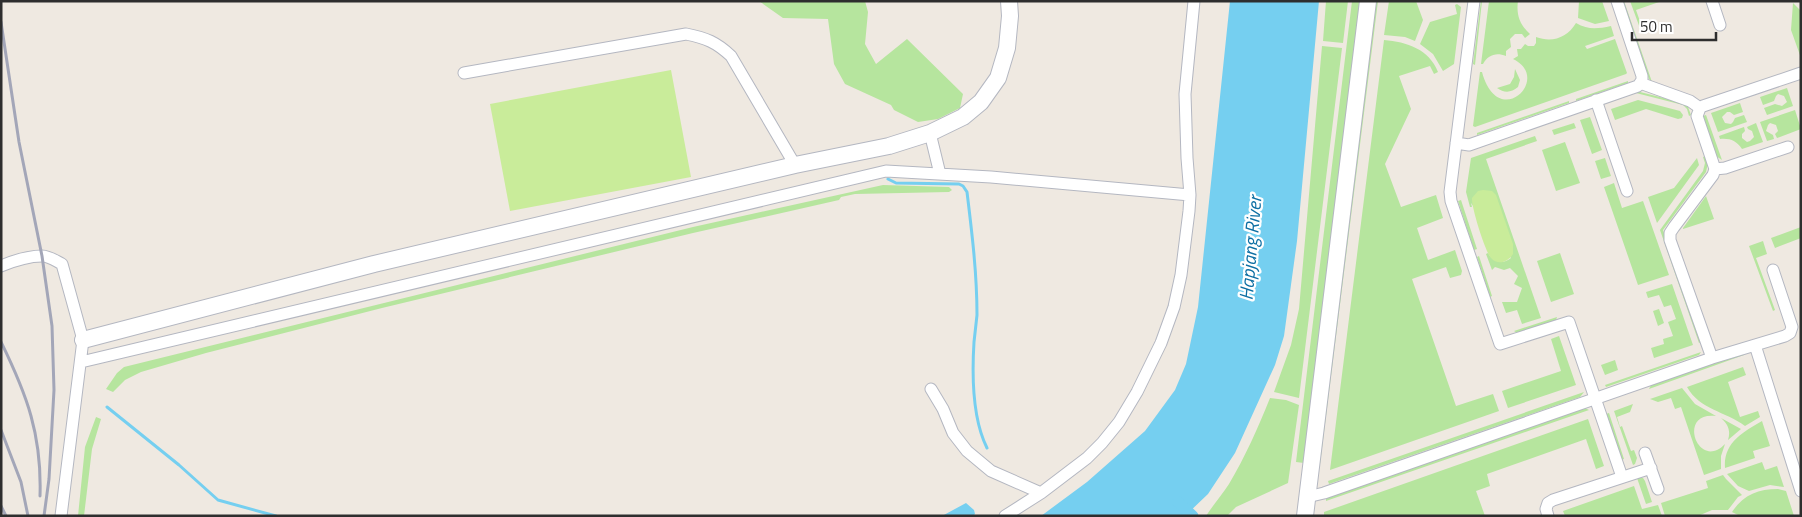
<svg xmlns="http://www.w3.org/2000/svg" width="1802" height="517" font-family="'Titillium Web',sans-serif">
	<rect width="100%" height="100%" fill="#efe9e1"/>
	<path fill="#b6e59e" d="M759 1H865L868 12 865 44 876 64 907 39 963 94 960 108 938 119 918 122 894 110 891 105 845 84 834 64 828 19 783 18Z
		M1326 1H1348L1343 43 1323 41Z
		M1352 1H1362L1304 463 1296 462Z
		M1375 1H1378L1320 464H1317Z
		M1389 1H1416L1423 20 1415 41 1405 37 1384 35Z
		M1481 1H1482L1475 65 1473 64Z
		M1489 1H1518C1516 15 1520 25 1530 34L1525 38 1522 34H1515L1510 39 1511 47 1506 51V56C1496 52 1488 55 1483 64H1481Z
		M1579 1H1602L1609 21 1595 24 1578 18Z
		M1622 1H1624L1652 82 1649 79Z
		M1630 1H1662L1636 10 1643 30 1641 31Z
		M1793 3 1801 11V58L1791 30Z
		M1457 4 1461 7 1454 64 1443 71 1433 54 1420 44 1430 22 1457 14 1455 5Z
		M1576 23C1588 30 1597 29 1611 26L1614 36 1585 46 1587 49 1615 39 1627 73 1626 74 1475 127 1473 126 1480 72H1482C1498 132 1553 78 1513 59L1518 56 1517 49H1521L1525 44 1528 46H1534L1536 43V37C1552 43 1567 38 1576 23Z
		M1384 40C1407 42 1429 49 1438 72L1434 74 1430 66 1399 76 1411 109 1385 164 1401 207 1436 195 1443 218 1417 228 1428 260 1455 250 1462 271 1461 275 1450 278 1446 267 1412 279 1456 406 1493 394 1499 411 1330 470Z
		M1322 46 1342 48 1299 398 1274 392 1291 345 1299 309Z
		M1515 69 1520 80 1518 87C1511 93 1504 93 1497 88L1510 84 1514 77Z
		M1628 81V83L1576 101V99Z
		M1787 88 1793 106 1767 115 1764 108 1775 104 1782 106 1787 102 1784 96 1778 94 1776 96 1774 101 1763 105 1760 97Z
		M1636 91 1684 103 1688 107 1691 115 1689 116 1687 109 1683 105 1636 93 1605 104Z
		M1638 100 1680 111 1683 115 1682 118 1678 119 1646 109 1615 120 1611 109Z
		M1569 101V103L1477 135V133Z
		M1740 103 1743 112 1734 115 1730 112H1727L1722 117 1725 123 1731 124 1733 122 1735 118 1744 115 1747 122 1718 132 1711 113Z
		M1795 110 1801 129 1777 138 1775 134 1778 131 1776 125 1770 123 1768 125 1766 131 1773 135 1774 139 1767 141 1760 122Z
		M1706 115 1722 160 1716 156 1703 116Z
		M1590 117 1602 150 1592 154 1580 120Z
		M1574 123 1576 128 1554 135 1552 130Z
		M1756 123 1763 142 1742 149C1737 141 1730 138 1720 139L1719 136 1744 127 1745 131 1742 134V138L1747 142 1750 141 1754 137 1752 131 1748 129 1747 127Z
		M1535 136 1537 141 1486 159 1541 318 1522 324 1517 310 1506 313 1502 302H1517L1522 288 1514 284 1518 276 1510 268 1504 270 1495 267 1492 270 1486 254 1488 253C1493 262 1502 265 1511 258L1471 203 1472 207H1470L1466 192 1471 158Z
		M1565 142 1580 183 1556 191 1542 150Z
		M1705 156 1708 163 1706 172 1663 230 1701 342 1699 343 1660 230 1703 171 1705 163 1703 157Z
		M1605 158 1611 176 1601 179 1595 161Z
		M1697 158 1699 165 1657 223 1648 197 1674 188Z
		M1614 183 1622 208 1643 201 1669 275 1638 285 1604 187Z
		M883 185 949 187 952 190 949 192 855 194 841 197 839 200 693 233 382 308 206 353 141 372 125 380 113 392 106 389 117 373 124 367 693 227Z
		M1706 196 1714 219 1683 229V228Z
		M1461 200 1477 249 1474 250 1458 201Z
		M1801 227V238L1775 248 1771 238Z
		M1763 241 1767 254 1756 258 1775 310 1773 311 1749 246Z
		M1560 253 1574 294 1551 302 1537 261Z
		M1479 256 1492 296 1490 297 1477 257Z
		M1672 284 1693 345 1654 358 1651 348 1664 344 1663 339 1673 336 1668 322 1676 319 1671 305 1664 307 1659 295 1648 298 1646 292Z
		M1659 309 1664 323 1658 326 1653 311Z
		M1557 317 1556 320 1517 333 1514 331Z
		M1559 336 1576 385 1508 408 1502 391 1561 371 1551 339Z
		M1701 352 1699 355 1606 387 1605 385Z
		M1739 354 1744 355 1649 389 1651 385Z
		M1615 360 1618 370 1605 375 1601 365Z
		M1743 367 1746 375 1728 382 1740 417 1758 411 1760 417 1745 426C1725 411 1700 410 1687 387Z
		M1682 388 1695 404 1716 416C1676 411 1698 472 1725 444L1721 456V469L1704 475 1681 407 1675 409 1671 398 1658 402 1650 399Z
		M1584 392 1580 397 1329 484 1328 481Z
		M1270 398 1286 400 1299 405 1288 483 1236 507 1227 516H1206C1213 505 1222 495 1229 484 1245 457 1258 428 1270 398Z
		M1633 404 1630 412 1617 417 1620 427 1622 426 1631 451 1634 450 1637 458 1635 464 1633 465 1614 411Z
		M1585 408 1589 410 1326 501V498Z
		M1609 413 1624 459 1621 460 1606 414Z
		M96 417 101 419 92 449 84 516H78L85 447Z
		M1721 418 1741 429 1728 440C1731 431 1728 424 1721 418Z
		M1588 419 1604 466 1596 469 1586 439 1487 474 1490 486 1476 491 1485 516H1324V512Z
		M1762 421 1770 446 1753 451 1755 458 1725 468C1723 443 1743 432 1762 421Z
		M1762 462 1765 470 1777 466 1784 487 1770 485 1749 491 1738 486 1727 474Z
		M1723 475 1726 479 1742 495 1738 497 1728 510H1712L1698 516H1665L1661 503 1708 488 1706 481Z
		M1637 478H1643L1645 481 1652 502 1646 504Z
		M1634 486 1642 509 1658 505 1662 516H1565L1563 511Z
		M1778 489 1786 491 1794 516H1740L1732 512C1743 495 1758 489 1778 489Z"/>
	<path fill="#c9ec9a" d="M671 70 691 177 510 211 490 104Z
		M1483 190 1492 191 1496 195 1513 244V254C1508 262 1498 266 1491 258 1485 251 1471 206 1472 198L1478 191Z"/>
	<path fill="#75cff0" d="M1230 1H1319L1297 241 1284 336 1275 365 1235 453 1208 494 1185 516H1041L1087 482 1145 431 1175 390 1186 364 1198 307Z
		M966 503 974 510 975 514 973 516H942Z"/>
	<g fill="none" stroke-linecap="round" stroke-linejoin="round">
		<path stroke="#75cff0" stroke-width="3" d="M888 179 896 183 959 184 963 186 967 192C972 233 977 274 977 315 976 324 975 333 974 342 972 374 972 418 987 448
			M107 407 179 465 218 500 276 516"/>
		<path stroke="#75cff0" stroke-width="11" d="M1178 502 1193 516"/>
		<defs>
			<path id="street" d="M1474 1 1450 192 1451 201 1500 344 1569 322 1622 477
				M1712 1 1720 25
				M464 73 686 34C706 38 716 42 731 56L795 165
				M1640 83 1690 101 1700 108
				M1596 100 1627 191
				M930 133 940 174
				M1456 143 1469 145 1638 86 1642 80V76L1617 1
				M1715 169 1725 168 1788 147
				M1 266C13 261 29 256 42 256 49 256 56 261 62 264L83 340 61 516
				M1755 345 1801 491
				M1712 358 1670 240V233L1674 227 1713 175 1715 169 1697 116 1700 108 1703 106 1801 73
				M81 362 886 171 991 177 1190 195
				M931 389 943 409 953 433 967 451 991 471 1041 493
				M1645 453 1658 489
				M1307 497 1324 493 1712 358 1785 336 1790 333 1792 327 1773 270
				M1005 516 1041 493 1087 458 1102 443 1119 422 1137 392 1161 343 1174 307 1181 275 1189 211 1190 195 1187 158 1185 94 1194 1
				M1548 516 1546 509 1548 503 1553 500 1651 468"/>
			<path id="secondary" d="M83 340 374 264 795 165 889 146 930 133 963 117 981 102 998 78 1007 48 1010 16 1009 1
				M1305 516 1368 1"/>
		</defs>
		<use href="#street" stroke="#b4b7c1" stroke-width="13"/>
		<use href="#secondary" stroke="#b4b7c1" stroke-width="18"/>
		<use href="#street" stroke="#fff" stroke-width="11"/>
		<use href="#secondary" stroke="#fff" stroke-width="16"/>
		<path stroke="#a3a6b8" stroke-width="3" d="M1 22 19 142 42 256 52 326 54 390 49 479 44 516
			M1 342C27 395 42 435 40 496
			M1 430 21 482 28 516
			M1 506 6 516"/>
	</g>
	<g text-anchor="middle" stroke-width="4.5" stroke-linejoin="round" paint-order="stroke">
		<g font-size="19" font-style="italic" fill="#0d6fa3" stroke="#fff">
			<text transform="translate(1250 248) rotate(-85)" y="7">Hapjang River</text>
		</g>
	</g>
	<rect width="1802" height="517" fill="none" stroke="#2e2e2e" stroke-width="5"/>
	<path d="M1632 32v8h84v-8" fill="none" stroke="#2e2e2e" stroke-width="2.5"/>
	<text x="1640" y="32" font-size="15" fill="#2e2e2e" stroke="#ffffff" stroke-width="4" paint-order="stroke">50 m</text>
</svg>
